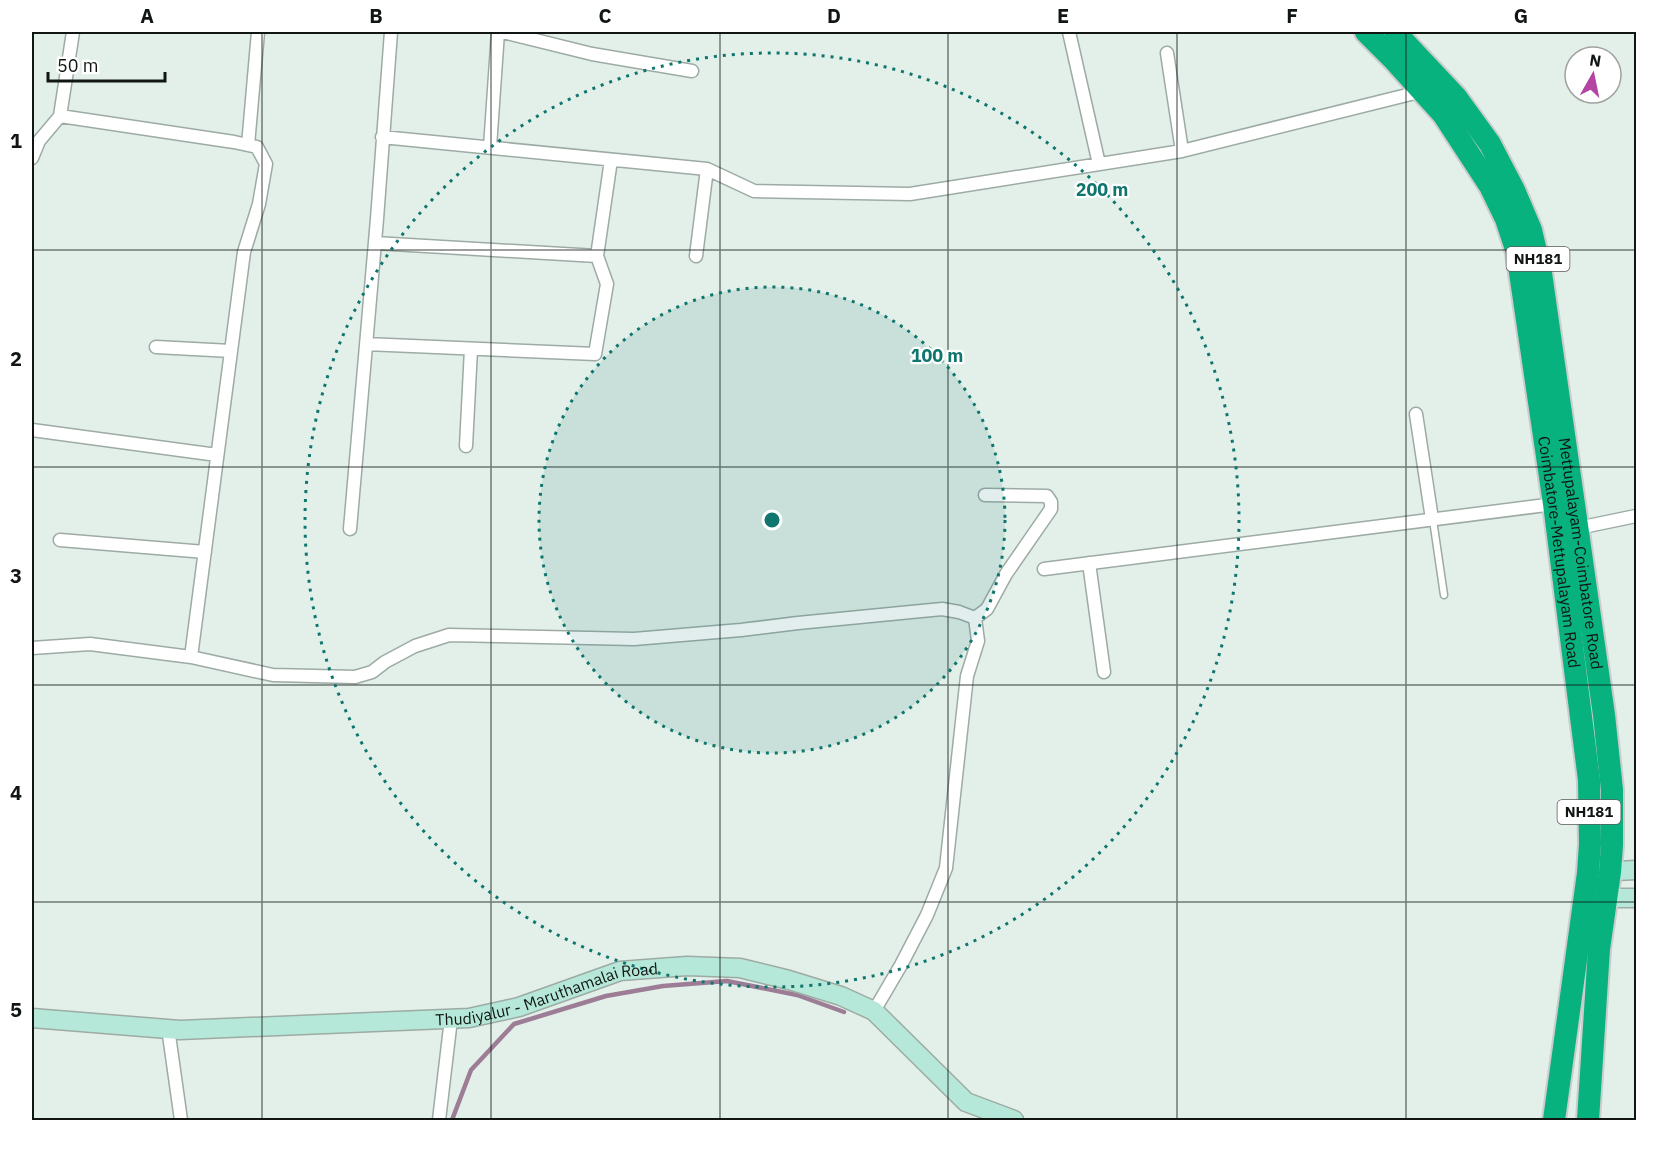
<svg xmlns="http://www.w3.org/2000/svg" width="1668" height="1152" font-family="'IBM Plex Sans',sans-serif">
	<rect width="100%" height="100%" fill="#e2f0e9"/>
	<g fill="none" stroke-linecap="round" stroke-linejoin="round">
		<path stroke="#9d7d96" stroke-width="4.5" d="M452 1120 471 1070 514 1024 606 996 663 986 727 981 797 995 844 1012"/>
		<defs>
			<path id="lane" d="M1433 520 1444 595"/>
			<path id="street" d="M503 32 592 54 692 71
				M1069 32 1099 164
				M1167 53 1182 151
				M60 116 234 142 257 147 266 164 259 204 244 252 191 657
				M382 137 707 169 696 256
				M248 145 258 32
				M490 147 498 32
				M32 158 39 141 60 116 73 32
				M707 169 754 191 910 194 1182 151 1423 91
				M375 243 597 256 611 160
				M366 344 595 354 607 284 597 256
				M156 347 231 351
				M1416 414 1432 519
				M32 430 217 455
				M466 446 471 349
				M1578 528 1636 516
				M350 529 377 219 391 32
				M60 540 205 552
				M1089 563 1104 672
				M1044 569 1554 504
				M975 618 987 609 1006 574 1051 509V502L1047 496 985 495
				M32 648 90 644 191 657 273 675 355 677 372 672 385 662 415 646 449 635 634 639 741 630 798 623 942 609 959 612 975 618 978 641 967 676 946 868 927 915 901 965 874 1011
				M168 1028 181 1120
				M439 1120 451 1019"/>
			<g id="secondary">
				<path d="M1596 872 1636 870"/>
				<path d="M1593 898H1636"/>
				<path id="s1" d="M32 1018 180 1030 469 1018 519 1007 620 971 687 966 740 968 789 980 841 996 874 1011 966 1102 1014 1120"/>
			</g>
			<g id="highway">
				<path id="s2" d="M1366 32 1395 61 1443 114 1490 186 1506 219 1517 252 1554 504 1589 780 1590 844 1588 873 1554 1120"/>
				<path id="s3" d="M1395 32 1456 97 1490 144 1514 190 1531 230 1541 273 1604 715 1612 790V845L1610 872 1599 949 1588 1120"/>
			</g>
		</defs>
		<use href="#lane" stroke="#9daba4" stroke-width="9"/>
		<use href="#street" stroke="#9daba4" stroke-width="15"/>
		<use href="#secondary" stroke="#9daba4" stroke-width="21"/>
		<use href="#highway" stroke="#cbcccb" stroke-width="26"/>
		<use href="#lane" stroke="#fff" stroke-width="6"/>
		<use href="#street" stroke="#fff" stroke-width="12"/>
		<use href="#secondary" stroke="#b5e8d8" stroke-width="18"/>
		<use href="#highway" stroke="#07b27e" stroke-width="22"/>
	</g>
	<path fill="none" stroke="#111613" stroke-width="1.5" stroke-opacity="0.55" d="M262 32V1120M491 32V1120M720 32V1120M948 32V1120M1177 32V1120M1406 32V1120M32 250H1636M32 467H1636M32 685H1636M32 902H1636"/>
	<circle cx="772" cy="520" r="233" fill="#0f766e" fill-opacity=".12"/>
	<g fill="none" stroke="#0f766e" stroke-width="3" stroke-dasharray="3 6">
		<circle cx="772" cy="520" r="233"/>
		<circle cx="772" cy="520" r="467"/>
	</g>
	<g text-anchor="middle" stroke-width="4.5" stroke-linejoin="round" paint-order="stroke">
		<g fill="#fff" stroke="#585c5a" stroke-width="1.5">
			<rect x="1506.5" y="247" width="63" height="24" rx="4.5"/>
			<rect x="1557.5" y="800" width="63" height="24" rx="4.5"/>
		</g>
		<g font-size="15" font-weight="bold" fill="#111613">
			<text x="1538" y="264">NH181</text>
			<text x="1589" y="817">NH181</text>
		</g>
		<g font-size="16" fill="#111613" stroke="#fff">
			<text dy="6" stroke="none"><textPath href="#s2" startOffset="573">Coimbatore-Mettupalayam Road</textPath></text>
			<text dy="6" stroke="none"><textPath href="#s3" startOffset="570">Mettupalayam-Coimbatore Road</textPath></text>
			<text dy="6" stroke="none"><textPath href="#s1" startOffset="519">Thudiyalur - Maruthamalai Road</textPath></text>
		</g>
	</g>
	<circle cx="772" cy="520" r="9" fill="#0f766e" stroke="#fff" stroke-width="3"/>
	<g font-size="18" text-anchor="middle" font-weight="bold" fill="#0f766e" stroke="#fff" stroke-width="4.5" stroke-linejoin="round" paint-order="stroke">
		<text x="1102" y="196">200 m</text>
		<text x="937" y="362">100 m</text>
	</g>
	<rect width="1668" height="1152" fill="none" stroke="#ffffff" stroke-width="66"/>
	<g transform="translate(1593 75) rotate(9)"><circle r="28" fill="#ffffff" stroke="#a0a2a1" stroke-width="1.5"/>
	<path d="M0-4.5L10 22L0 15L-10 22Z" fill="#b445a2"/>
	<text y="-9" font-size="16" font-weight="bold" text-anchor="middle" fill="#111613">N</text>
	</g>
	<path d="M48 72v9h117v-9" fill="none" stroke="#111613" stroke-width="3"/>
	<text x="57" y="72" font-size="18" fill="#111613" stroke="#ffffff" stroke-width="4.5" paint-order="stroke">50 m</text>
	<rect x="33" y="33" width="1602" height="1086" fill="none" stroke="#111613" stroke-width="2"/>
	<g font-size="20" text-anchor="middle" font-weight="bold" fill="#111613">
		<text x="147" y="23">A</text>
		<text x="376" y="23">B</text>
		<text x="605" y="23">C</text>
		<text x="834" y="23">D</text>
		<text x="1063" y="23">E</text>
		<text x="1292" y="23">F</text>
		<text x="1521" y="23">G</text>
		<text x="16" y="148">1</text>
		<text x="16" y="366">2</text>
		<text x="16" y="583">3</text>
		<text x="16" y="800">4</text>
		<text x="16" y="1017">5</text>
	</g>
</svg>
